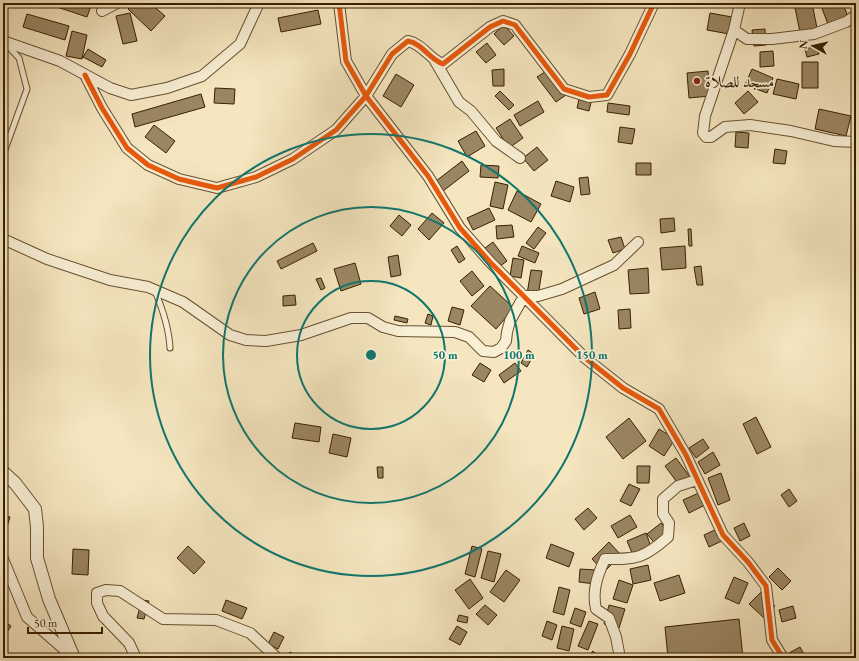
<svg xmlns="http://www.w3.org/2000/svg" width="859" height="661" font-family="'EB Garamond',Amiri,serif">
	<rect width="100%" height="100%" fill="#f5e6bf"/>
	<filter id="stains"><feTurbulence type="fractalNoise" baseFrequency=".005" numOctaves="4"/><feColorMatrix values="0 0 0 0 .2 0 0 0 0 .09 0 0 0 0 .02 0 0 0 .5 -.17"/></filter>
	<radialGradient id="worn" r=".72"><stop offset=".6" stop-color="#630" stop-opacity="0"/><stop offset="1" stop-color="#630" stop-opacity=".3"/></radialGradient>
	<path fill="#9b8663" stroke="#391f00" d="M45 3H92L87 17Z
		M134 3H150L165 16 151 31 128 9Z
		M794 3H812L818 33 801 37Z
		M820 3H843L849 20 829 27Z
		M850 3H856V17H855Z
		M318 10 321 24 281 32 278 18Z
		M130 13 137 41 123 44 116 16Z
		M710 13 732 17 729 34 707 30Z
		M27 14 69 26 65 40 23 27Z
		M504 25 514 36 504 45 494 34Z
		M765 29 766 45 754 46 752 30Z
		M72 31 87 35 82 59 66 56Z
		M487 43 496 55 486 63 476 52Z
		M818 46 819 54 807 57 805 49Z
		M88 49 106 60 102 67 83 57Z
		M773 51 774 66 760 67V52Z
		M802 62H818V88H802Z
		M504 69V86H493L492 70Z
		M752 69 773 78 767 93 745 85Z
		M548 70 566 95 556 102 537 77Z
		M708 71 710 96 689 98 687 73Z
		M396 74 414 85 401 107 383 96Z
		M777 79 799 84 796 99 773 94Z
		M215 88 235 89 234 104 214 103Z
		M500 91 514 105 509 110 495 96Z
		M748 91 758 102 744 114 735 103Z
		M201 94 205 107 135 127 132 114Z
		M580 95 592 98 589 111 577 108Z
		M538 101 544 112 520 126 514 115Z
		M608 103 630 106 629 115 607 112Z
		M819 109 851 116 846 136 815 129Z
		M510 119 523 138 509 148 496 128Z
		M154 125 175 141 166 153 145 137Z
		M620 127 635 129 632 144 618 142Z
		M476 131 485 146 467 157 458 141Z
		M736 132 749 133 748 148 735 147Z
		M537 147 548 160 534 171 523 158Z
		M775 149 787 151 785 164 773 163Z
		M462 161 469 171 443 191 436 181Z
		M636 163H651V175H636Z
		M481 165 499 166 498 178 480 177Z
		M588 177 590 194 581 195 579 178Z
		M556 181 574 187 570 202 551 196Z
		M495 182 508 185 503 209 490 206Z
		M517 191 541 204 531 222 508 210Z
		M489 208 495 220 473 230 467 218Z
		M432 213 444 223 429 240 418 229Z
		M399 215 411 225 402 236 390 226Z
		M674 218 675 231 661 233 660 219Z
		M512 225 514 237 497 239 496 226Z
		M538 227 546 233 534 249 526 243Z
		M688 229H691L692 246H689Z
		M621 237 625 249 613 253 608 240Z
		M493 242 507 261 499 267 485 248Z
		M313 243 317 251 281 269 277 261Z
		M457 246 465 259 459 263 451 250Z
		M522 246 539 253 535 263 518 256Z
		M685 246 686 268 662 270 660 248Z
		M398 255 401 275 391 277 388 257Z
		M513 258 524 260 521 278 510 276Z
		M355 263 361 284 341 291 334 269Z
		M701 266 703 285H697L694 267Z
		M648 268 649 293 630 294 628 270Z
		M531 270 542 271 538 296 527 294Z
		M472 271 484 286 472 296 460 281Z
		M321 278 325 288 321 290 316 279Z
		M490 286 514 308 496 329 471 306Z
		M595 292 600 309 584 314 579 298Z
		M295 295 296 305 283 306V296Z
		M452 307 464 310 460 325 448 321Z
		M630 309 631 328 619 329 618 310Z
		M428 314 433 316 431 325 425 323Z
		M395 316 408 319 407 323 394 320Z
		M528 350 534 354 527 367 521 363Z
		M480 363 491 370 484 382 472 375Z
		M515 363 521 371 504 383 499 375Z
		M756 417 771 447 757 454 743 424Z
		M629 418 646 441 623 459 606 437Z
		M295 423 321 427 319 442 292 438Z
		M659 429 675 439 664 456 649 446Z
		M333 434 351 438 347 457 329 453Z
		M703 439 709 448 696 458 689 448Z
		M713 452 720 465 705 474 698 462Z
		M676 458 693 481 682 489 665 466Z
		M637 466H650L649 483H637Z
		M377 467H383V478H378Z
		M721 473 730 500 718 505 708 478Z
		M629 484 640 489 631 506 620 501Z
		M789 489 797 501 789 507 781 495Z
		M701 492 707 504 689 513 683 500Z
		M588 508 597 518 584 530 575 519Z
		M3 515 10 517 3 540Z
		M630 515 637 527 618 538 611 526Z
		M661 523 671 535 657 546 647 534Z
		M744 523 750 536 740 541 734 528Z
		M719 528 724 540 709 547 704 535Z
		M646 533 653 552 635 560 627 541Z
		M609 542 621 555 604 572 592 559Z
		M551 544 574 553 569 567 546 558Z
		M188 546 205 562 194 574 177 558Z
		M472 546 482 549 475 577 465 574Z
		M73 549 89 550 88 575 72 574Z
		M488 551 501 554 494 582 481 578Z
		M648 565 651 580 633 584 630 569Z
		M778 568 791 581 782 590 769 577Z
		M580 569 596 570 595 584 579 582Z
		M506 570 520 580 504 602 490 592Z
		M679 575 685 593 660 601 654 583Z
		M734 577 748 583 739 604 725 598Z
		M470 579 483 598 469 609 455 590Z
		M619 580 633 585 627 603 613 599Z
		M559 587 570 590 564 615 553 612Z
		M761 592 775 606 764 618 749 604Z
		M142 600 149 601 144 619 137 618Z
		M226 600 247 608 242 619 222 611Z
		M485 605 497 615 488 625 476 614Z
		M609 605 625 609 619 628 604 624Z
		M793 606 796 618 782 622 779 610Z
		M575 608 586 612 581 627 570 623Z
		M459 615 468 617 467 623 457 621Z
		M739 619 743 658H668L665 627Z
		M3 621 11 626 3 638Z
		M547 621 557 625 552 640 542 636Z
		M589 621 598 624 588 650 578 646Z
		M457 626 467 632 460 645 449 639Z
		M562 626 574 629 569 651 557 648Z
		M274 632 284 637 278 649 268 644Z
		M800 647 806 658H792L789 653Z
		M593 651 600 658H586Z
		M290 652 301 658H287Z"/>
	<g fill="none" stroke-linecap="round" stroke-linejoin="round">
		<defs>
			<path id="service" d="M3 155 27 89 19 58 6 44
				M155 291C163 310 169 328 170 348"/>
			<path id="minor" d="M339 3 346 61 366 96 428 176 460 228 490 262 584 357 623 388 659 409 686 455 723 535 748 562 766 586 772 640 783 658
				M740 3 734 30 705 116 703 133 706 137H711L725 127 750 125 791 131 834 141 856 142
				M102 11 117 3
				M734 30 747 39H772L814 34 846 22 856 15
				M3 41 60 61 110 88 131 95 167 88 202 76 240 44 259 3
				M435 61 459 102 471 111 496 141 520 158
				M85 75 102 108 127 148 148 165 179 179 217 188 256 177 293 159 336 130 366 96 392 54 408 41C423 44 429 59 443 64L490 27 503 21 515 25 564 89 589 97 607 95 630 54 654 3
				M3 239 47 259 110 280 148 287 183 302 230 335 246 340 266 341 301 335 351 318H368L383 327 398 331 455 332 469 337 483 351 494 352 501 348 506 341 507 332 510 321 524 296H538L562 289 614 265 638 242
				M3 559 27 617 73 657
				M136 658 129 643 103 616 97 603V593L106 590 120 591 163 619 216 620 250 633 277 658
				M620 658 616 637 609 618 596 609C592 591 597 576 605 559 637 559 643 559 668 537L669 523 663 514V499L678 486 697 480"/>
			<path id="tertiary" d="M3 472 15 483 35 509 37 527V558L49 599 74 658"/>
		</defs>
		<use href="#service" stroke="#685130" stroke-width="7"/>
		<use href="#minor" stroke="#685130" stroke-width="12"/>
		<use href="#tertiary" stroke="#685130" stroke-width="14"/>
		<use href="#service" stroke="#f8efd5" stroke-width="5"/>
		<use href="#minor" stroke="#f8efd5" stroke-width="10"/>
		<use href="#tertiary" stroke="#f8efd5" stroke-width="12"/>
		<defs>
			<path id="cycleway" d="M339 3 346 61 366 96 428 176 460 228 490 262 584 357 623 388 659 409 686 455 723 535 748 562 766 586 772 640 783 658
				M85 75 102 108 127 148 148 165 179 179 217 188 256 177 293 159 336 130 366 96 392 54 408 41C423 44 429 59 443 64L490 27 503 21 515 25 564 89 589 97 607 95 630 54 654 3"/>
		</defs>
		<use href="#cycleway" stroke="#f8efd5" stroke-width="8"/>
		<use href="#cycleway" stroke="#e8590c" stroke-width="5"/>
	</g>
	<g fill="none" stroke="#0f766e" stroke-width="2">
		<circle cx="371" cy="355" r="74"/>
		<circle cx="371" cy="355" r="148"/>
		<circle cx="371" cy="355" r="221"/>
	</g>
	<circle fill="#8f2418" stroke="#f8efd5" stroke-width="1.5" cx="697" cy="81" r="4"/>
	<g text-anchor="middle" stroke-width="3.5" stroke-linejoin="round" paint-order="stroke">
		<g font-size="16" fill="#391f00" stroke="#f8efd5" text-anchor="start">
			<text x="705" y="87">مسجد للصلاة</text>
		</g>
	</g>
	<circle cx="371" cy="355" r="6" fill="#0f766e" stroke="#f8efd5" stroke-width="2"/>
	<g font-size="12" text-anchor="middle" font-weight="bold" fill="#0f766e" stroke="#f8efd5" stroke-width="3.5" stroke-linejoin="round" paint-order="stroke">
		<text x="445" y="359">50 m</text>
		<text x="519" y="359">100 m</text>
		<text x="592" y="359">150 m</text>
	</g>
	<rect width="859" height="661" fill="none" stroke="#f5e6bf" stroke-width="16"/>
	<rect x="4" y="4" width="851" height="653" fill="none" stroke="#391f00" stroke-width="2"/>
	<rect x="8" y="8" width="843" height="645" fill="none" stroke="#391f00"/>
	<g transform="translate(813 46) rotate(278)" stroke="#f8efd5" stroke-width="3" paint-order="stroke">
	<path d="M0-3L7 15L0 10L-7 15Z" fill="#391f00"/>
	<text y="-6" font-size="11" font-weight="bold" text-anchor="middle" fill="#391f00">N</text>
	</g>
	<path d="M28 627v6h74v-6" fill="none" stroke="#391f00" stroke-width="2"/>
	<text x="34" y="627" font-size="12" fill="#391f00" stroke="#f8efd5" stroke-width="3" paint-order="stroke">50 m</text>
	<rect width="100%" height="100%" filter="url(#stains)"/>
	<rect width="100%" height="100%" fill="url(#worn)"/>
</svg>
